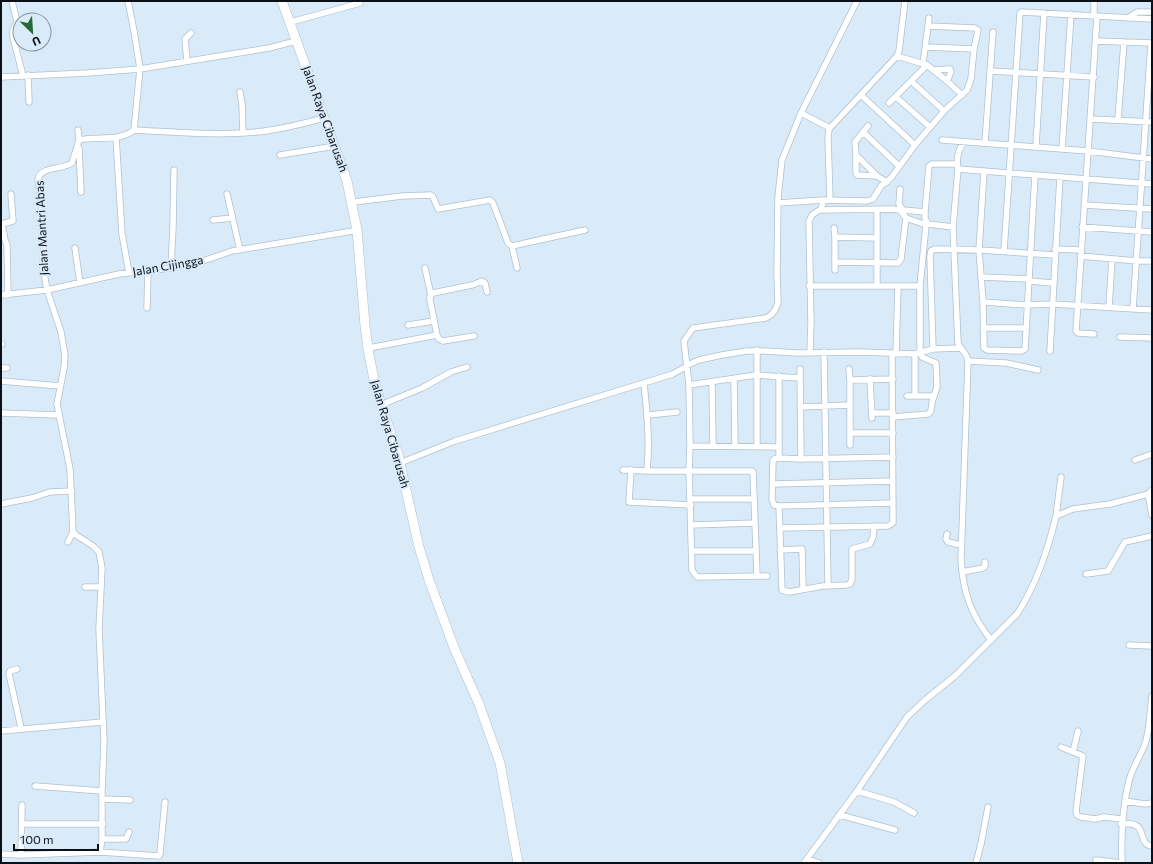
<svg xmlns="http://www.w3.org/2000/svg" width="1153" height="864" font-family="Commissioner,sans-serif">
	<rect width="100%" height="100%" fill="#d9eaf9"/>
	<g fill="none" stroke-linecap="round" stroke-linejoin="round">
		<defs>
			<path id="street" d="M12 1 17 22 13 30V37L23 76
				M1094 16V1
				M1128 18 1137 12H1152
				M291 22 360 3
				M928 26 929 18
				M1096 41 1152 43
				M926 47 974 49
				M897 56 927 65 947 81 962 95
				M187 61 185 39 191 33
				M934 70 950 69 951 72 947 81
				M990 71 1094 77
				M28 75 29 102
				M1 77 88 73 140 69 269 48 296 41
				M911 81 944 111
				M240 92 242 104 243 133
				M861 95 915 145
				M896 97 930 127
				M889 103 927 65
				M801 113 830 128
				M1091 119 1152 122
				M1118 119 1124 42
				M868 126 855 142 856 155 877 176 887 182
				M78 130 79 140
				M134 130C174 132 215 136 256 132 279 130 302 124 324 118
				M863 132 899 166
				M116 137 122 234 129 273
				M942 140 1088 151 1152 159
				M964 142C958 150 956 159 958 169L953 227 958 343C961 350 967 353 968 361L961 560C963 592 971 615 991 640
				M985 143 993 32
				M1036 146 1044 13
				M79 148 81 192
				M1062 149 1071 14
				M280 155 335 146
				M856 156V173L857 175 877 176
				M958 169 1152 184
				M984 171 979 250 983 302 984 348 987 350 1021 351 1025 349 1035 175
				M900 189 899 204 903 210 925 212V219L928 224 953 227
				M227 194 240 250
				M830 200 828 138 829 129 897 56 899 51 905 1
				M354 202 402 196 431 195 433 197 438 209 490 200 493 203 508 243 512 246 585 230
				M778 203 824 200 867 201 873 199 881 186 891 178 915 145 944 111 967 90 971 79 974 49 978 30 975 28 928 26 923 63
				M1084 205 1152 209
				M821 210 892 209 900 210 906 218
				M925 212 929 166 932 164H957
				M213 220 232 218
				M1 224H2L5 240 7 245 8 295
				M2 224 13 221 11 194
				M1082 227 1152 232
				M834 228 835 237
				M512 246 517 268
				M75 248 80 283
				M1055 249 1081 250
				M1004 251 1020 13 1021 12 1152 19
				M1080 256 1137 261H1152
				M835 262 898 263 901 259 906 218 926 225 920 286V352L922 357 936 363 937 387 932 402 931 411 928 414 893 417
				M171 267 173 227 174 170
				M425 268 431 295
				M835 270V237L877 238
				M981 277 1029 279
				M1029 281 1053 283
				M809 286H920
				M877 286V209
				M1 295 47 290 119 274 164 269 197 263 232 251 359 230
				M983 302 1027 305 1052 304 1152 310
				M1109 307 1112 259
				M147 308 148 270
				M1133 309 1151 43
				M408 325 434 321
				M983 328H1026
				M1094 334 1078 333 1076 331 1097 16
				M437 335 439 339 443 341 474 336
				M1120 337 1152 338
				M1 344H2
				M369 348 437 335 430 300V296L433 293 472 285 482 281 485 283 487 292
				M960 348 933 349 930 256 931 251 935 249 979 250 1055 255
				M1050 351 1060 177
				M810 352 811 323 809 221 812 215 821 209 824 200
				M824 352 828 585
				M896 354 898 286
				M968 361 1006 363 1038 370
				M1 368H7
				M800 369 801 459
				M849 369 850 380
				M734 379 735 446
				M870 379 872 418
				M1 381 60 386
				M712 382 713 446
				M644 383C647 413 650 441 647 471
				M689 385 756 375 799 378
				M907 396H934
				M915 396V354
				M383 404 422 388 451 372 467 367
				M800 407 850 405
				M1 413 58 415
				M872 413H893
				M648 415 677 412
				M850 433H893
				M850 445V380L893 379
				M690 446 689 471 692 570 697 577 767 576
				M757 446V350
				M779 447 690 446 689 385 684 341 693 328 766 318 771 315 775 310 778 303 777 273 778 197 782 160 801 113 857 1
				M779 458V376
				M1135 460 1152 454
				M400 463 455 441 673 374 690 364 699 360 722 355 747 351H765L797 353 860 352 915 354 933 349
				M623 470 647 471H752L753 472 755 523
				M631 470 629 502 691 505
				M773 484 893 481
				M1148 494 1152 515
				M691 499H754
				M1 504 32 498 50 492 72 491
				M779 506 893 503
				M1056 516 1061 477
				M691 525 755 523 757 576
				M874 526 873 537 870 544 852 549V579L850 584 847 585 823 586 789 592 782 590 779 506 774 505 772 499 773 461 774 459 779 458 801 459 893 457
				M780 528 888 526 893 523 892 353
				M947 534 946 539 948 542 961 545
				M68 542 73 532
				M780 550 802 549 803 589
				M692 551H756
				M962 572 983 568 985 566V562
				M1086 574 1108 571 1125 542 1152 536
				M85 587H101
				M1129 645 1152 646
				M17 669 10 671 9 674 21 728
				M1 731 103 722
				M1061 747 1083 756 1076 811 1077 815 1081 817 1095 819 1104 817 1121 819
				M1073 752 1078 731
				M35 786 102 791
				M857 791 894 802 914 813
				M102 799 130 800
				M1125 801 1145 804 1152 803
				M840 815 895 830
				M22 824H103
				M1121 824C1125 824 1131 823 1135 825 1145 828 1139 845 1152 846
				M102 839H126L129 832
				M100 852 159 856 160 853 165 802
				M1 854 21 855 100 852 102 839V791L104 742 99 629 102 568 99 552 93 546 76 535 73 532 70 469 57 404 64 368 65 356 61 332 47 290 43 267 44 230 38 179C41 166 62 170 72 163L79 140C97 136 119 142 134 130L140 69 134 31 128 1
				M21 855 22 805
				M808 859 819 863
				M1096 860 1121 863
				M804 863 857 791 907 717 924 701 956 675 1017 614C1036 585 1048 550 1056 516L1073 509 1110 504 1137 497 1148 494 1152 490
				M976 863 981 844 988 807
				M1122 863C1121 835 1122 808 1129 781 1132 768 1140 757 1145 744 1150 729 1150 712 1152 696"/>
			<path id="primary" d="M282 1 347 181 357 230 365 325 368 349 374 380 381 405 398 455 419 547 429 580 455 650 479 704 500 763 518 863"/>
		</defs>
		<use href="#street" stroke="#b0c0cf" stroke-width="7"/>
		<use href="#primary" stroke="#b0c0cf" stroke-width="10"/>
		<use href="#street" stroke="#fff" stroke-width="5.5"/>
		<use href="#primary" stroke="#fff" stroke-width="9"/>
	</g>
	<g text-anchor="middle" stroke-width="4" stroke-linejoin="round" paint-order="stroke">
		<g font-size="12" fill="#0a1015" stroke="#d9eaf9">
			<text transform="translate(325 119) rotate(70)" y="4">Jalan Raya Cibarusah</text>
			<text transform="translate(42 228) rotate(-93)" y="4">Jalan Mantri Abas</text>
			<text transform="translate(168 266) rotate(-10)" y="4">Jalan Cijingga</text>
			<text transform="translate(390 434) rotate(74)" y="4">Jalan Raya Cibarusah</text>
		</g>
	</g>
	<rect width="1153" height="864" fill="none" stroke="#0a1015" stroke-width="4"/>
	<g transform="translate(32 32) rotate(155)"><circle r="19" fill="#d9eaf9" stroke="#86939e"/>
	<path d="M0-3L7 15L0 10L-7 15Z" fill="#256b38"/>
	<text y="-6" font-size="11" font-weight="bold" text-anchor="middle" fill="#0a1015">U</text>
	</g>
	<path d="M14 844v6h84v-6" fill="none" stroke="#0a1015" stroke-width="2"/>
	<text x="20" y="844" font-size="12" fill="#0a1015" stroke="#d9eaf9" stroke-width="3" paint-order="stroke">100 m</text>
</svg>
